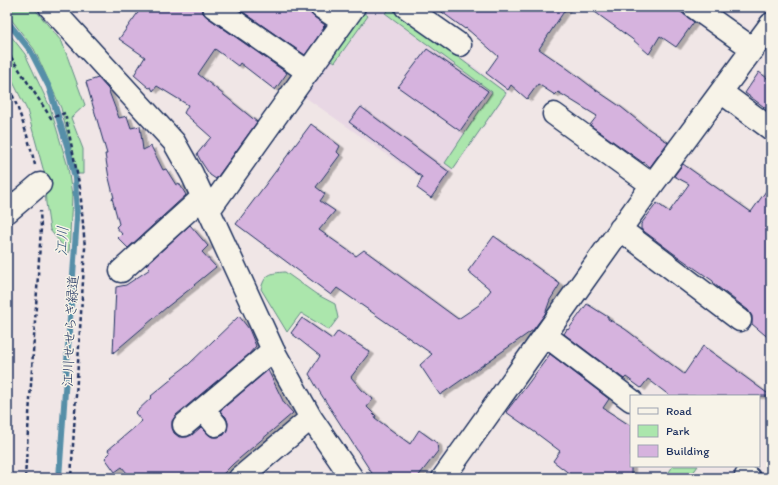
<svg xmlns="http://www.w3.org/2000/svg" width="778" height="485" font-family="Itim,'Klee One',sans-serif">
	<defs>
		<filter id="shadow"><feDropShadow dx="4.5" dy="2.5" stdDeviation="0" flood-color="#0004"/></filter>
	</defs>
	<rect width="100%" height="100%" fill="#f0e6e6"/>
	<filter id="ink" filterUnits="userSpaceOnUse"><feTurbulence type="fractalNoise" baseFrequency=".025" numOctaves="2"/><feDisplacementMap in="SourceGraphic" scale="8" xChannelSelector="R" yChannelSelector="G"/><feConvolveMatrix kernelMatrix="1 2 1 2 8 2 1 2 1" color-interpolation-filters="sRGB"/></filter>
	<g filter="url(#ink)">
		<path fill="#e8d7e4" d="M367 7H394L508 92 439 191 302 95Z"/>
		<path fill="#abe6ac" stroke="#638a85" d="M7 7H33L62 42 85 105 71 118 83 149V174H77L61 108 34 49 7 14Z
			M391 7 506 93 453 169 445 163 492 92 385 13Z
			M362 11 368 16 335 62 329 58Z
			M7 31 25 54 50 107 68 167 72 196 69 253 50 230 46 203 44 172 27 110 7 70Z
			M285 272 316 294 335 304 338 318 329 330 301 313 287 332 261 289C265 274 270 273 285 272Z
			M673 466H698L689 478H665Z"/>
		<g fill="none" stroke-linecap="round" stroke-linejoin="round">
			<path stroke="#578fa8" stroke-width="6" d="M7 21 30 50 49 87 69 152 75 178 77 217 59 478"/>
		</g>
		<path fill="#d6b3de" stroke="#1b2f5e" filter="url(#shadow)" d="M142 7H202L203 13 207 17 287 73 275 90 240 63 238 66 215 49 198 74 257 122 216 179 210 175 202 163 197 154 211 137 184 113 188 105 157 86 153 91 151 87 149 88 134 75 145 57 119 39Z
			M236 7H309L310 13 314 17 325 25 323 27 324 28 305 55Z
			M435 7H567L539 49 568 69 593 88 621 107 647 128 661 137V138L668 142 650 167 644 162 643 163 642 162 590 125 597 116 558 92 555 95 538 84 527 99 511 85 508 90 486 73 498 56 466 28 465 29Z
			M588 7H674L694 22 676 47 660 36 649 54 632 39Z
			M427 49 488 91 460 131 398 87Z
			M759 72 771 81V112L745 93Z
			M98 78 108 89 119 118 127 116 131 128 140 126 143 150 151 146 163 170 166 169 176 185 179 183 186 195 128 248 118 238 122 234 116 227 119 224 112 198H114L109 178 105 154H107L86 82Z
			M361 107 449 172 431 198 417 188 422 177 349 122Z
			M311 124 340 146 337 152 340 155 316 187 325 194 320 201 335 211 319 230 356 256 364 250 458 319 479 305 491 290 468 271 494 236 560 284 550 300 545 314 533 330 440 395 420 365 432 354 337 288 331 295 236 224Z
			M683 164 751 212 771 184V340L752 324V316L748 310 714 284 713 281 673 253 641 229V224L657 203 669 212 689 184 674 176Z
			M190 225 208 246 202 252 216 267 194 285H195L167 307 113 353 116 287 126 285 150 269 146 265Z
			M587 304 608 317V319L625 329 684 374 703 346 737 370V371L771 396H670L648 379 641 388 626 377 624 379 564 334 567 329 568 330Z
			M239 316 249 329 256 346 248 355 176 415 172 421V428L174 433 179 437H187L192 435 201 427 207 433 212 437H218L224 435 227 430 228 423 226 417 220 411 268 370 284 403 293 413 233 464 219 478H131L122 467 115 472 105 458 110 453 108 450 142 421 135 413 152 397 151 396 173 378 172 377 189 364Z
			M302 318 332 339 338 331 370 352 351 377 362 390 373 399 367 407 376 416 375 418 410 444 419 430 437 443 438 451 417 478H375L319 391 309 374 320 356 291 333Z
			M550 354 609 399 603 408 631 426V478H575L553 461 560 451 536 433 506 412 516 399V400Z"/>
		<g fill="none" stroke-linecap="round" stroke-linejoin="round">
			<defs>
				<path id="minor" d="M50 7 174 142 192 174 273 350 311 418 352 478
					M214 7 308 72
					M321 7 343 22
					M406 7 460 45
					M694 7 753 49
					M721 92 771 129
					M554 114 652 185
					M209 210 354 7
					M7 212 40 184
					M620 229 740 320
					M121 271 203 197
					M545 335 631 400
					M203 409 216 425
					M184 425 273 350
					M746 476 749 478
					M240 478 311 418
					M443 478 652 185 771 24"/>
			</defs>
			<use href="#minor" stroke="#1b2f5e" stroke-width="25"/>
			<path stroke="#1b2f5e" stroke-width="2.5" stroke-dasharray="4 3" stroke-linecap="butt" d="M7 51 51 118 65 113 80 188 85 248 71 478
				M7 82C19 109 28 136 35 165
				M25 478 41 228 40 211"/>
			<use href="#minor" stroke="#f7f3e8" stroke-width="22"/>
		</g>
	</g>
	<g text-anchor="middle" stroke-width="3" stroke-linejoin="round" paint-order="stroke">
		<g font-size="14" fill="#1b2f5e" stroke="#f7f3e8">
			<text transform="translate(70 331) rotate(-87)" y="5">江川せせらぎ緑道</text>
		</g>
		<g font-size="15" font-style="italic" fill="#34577d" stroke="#f7f3e8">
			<text transform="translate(62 241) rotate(-86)" y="5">江川</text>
		</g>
	</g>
	<rect width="778" height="485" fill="none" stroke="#f7f3e8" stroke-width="24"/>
	<rect x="12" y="12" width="754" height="461" fill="none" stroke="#1b2f5e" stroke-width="1.5" filter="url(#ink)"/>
	<rect x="630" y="395" width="130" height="72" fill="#f7f3e8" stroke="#9fa5b1"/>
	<rect x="638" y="408" width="20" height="6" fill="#f7f3e8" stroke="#9fa5b1"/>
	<text x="666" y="415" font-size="12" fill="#1b2f5e">Road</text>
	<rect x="638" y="425" width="20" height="12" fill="#abe6ac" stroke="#9fa5b1"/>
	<text x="666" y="435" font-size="12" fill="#1b2f5e">Park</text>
	<rect x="638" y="445" width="20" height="12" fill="#d6b3de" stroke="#9fa5b1"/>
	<text x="666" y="455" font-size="12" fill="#1b2f5e">Building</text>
</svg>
